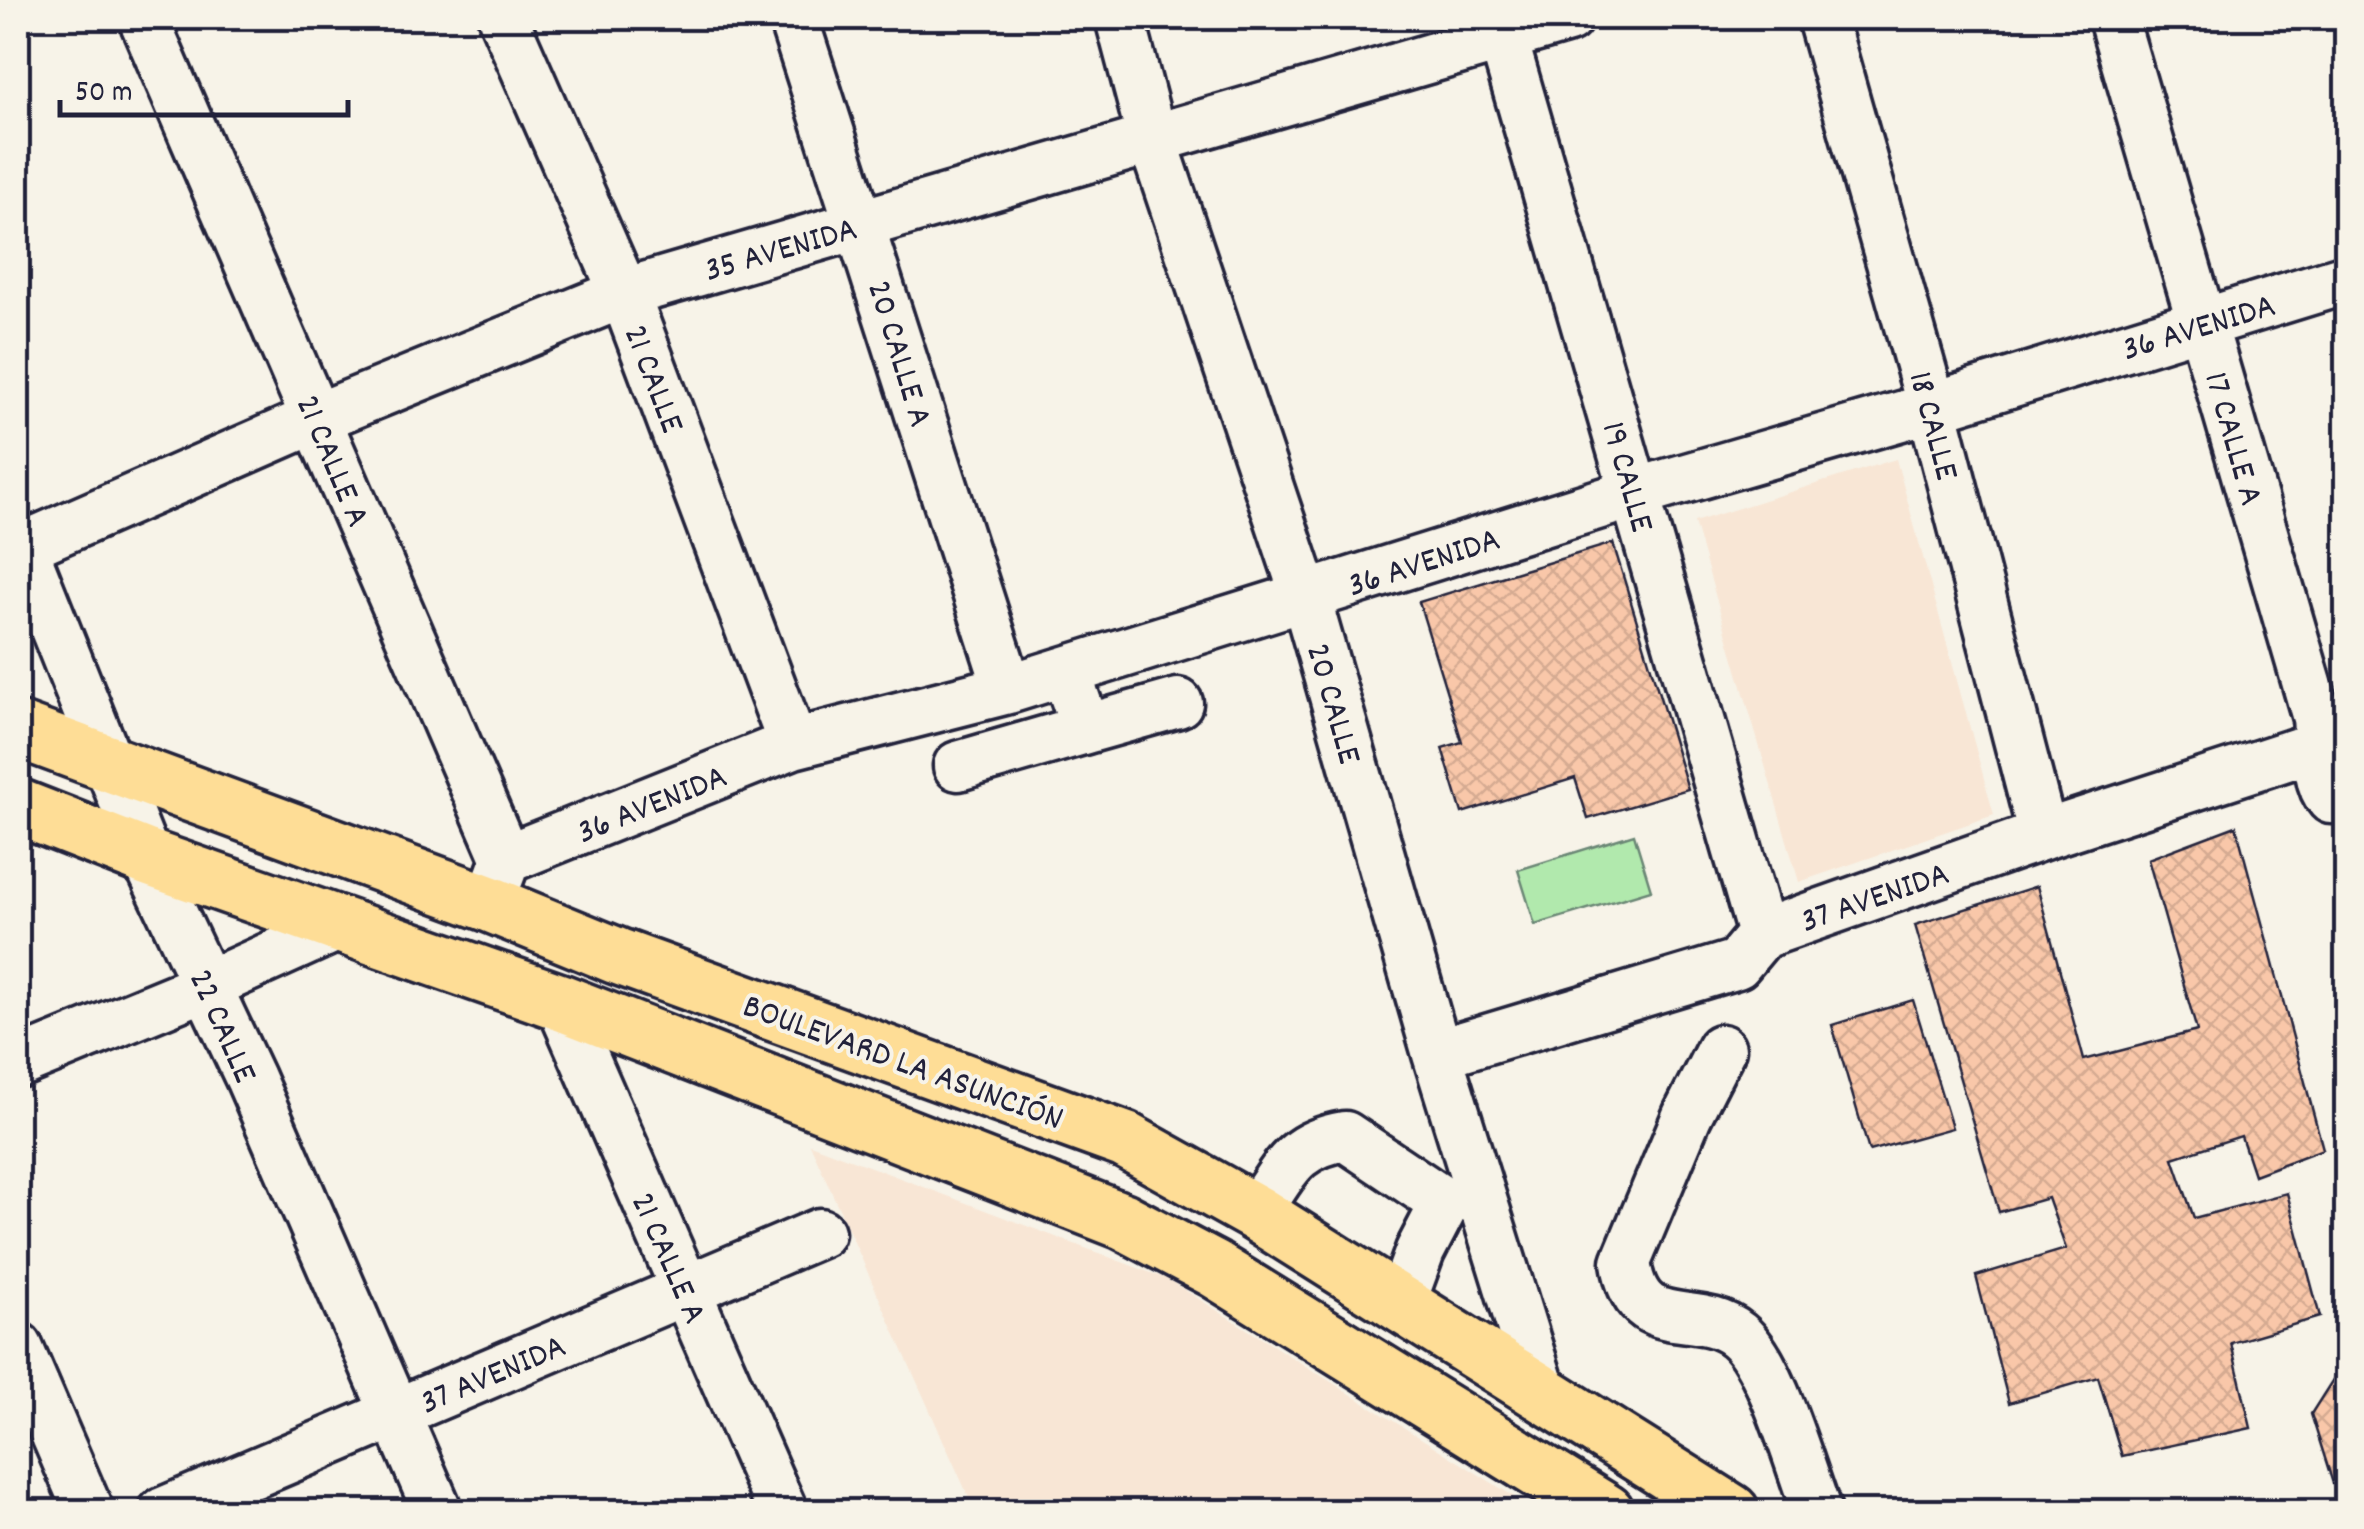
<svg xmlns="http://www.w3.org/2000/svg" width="2364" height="1529" font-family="Dekko,sans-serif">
	<defs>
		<pattern id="building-cross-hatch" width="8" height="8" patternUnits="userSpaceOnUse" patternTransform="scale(2.5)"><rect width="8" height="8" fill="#f9c7a9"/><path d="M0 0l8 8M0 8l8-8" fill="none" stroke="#d5ab92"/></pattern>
	</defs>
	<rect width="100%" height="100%" fill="#f7f3e8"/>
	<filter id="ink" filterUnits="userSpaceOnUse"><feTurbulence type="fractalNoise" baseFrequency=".01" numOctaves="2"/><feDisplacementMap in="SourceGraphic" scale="20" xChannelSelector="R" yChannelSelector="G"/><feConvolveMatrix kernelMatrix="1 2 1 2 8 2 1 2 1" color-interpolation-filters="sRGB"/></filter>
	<g filter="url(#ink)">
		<path fill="#f8e6d5" d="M1896 459 1994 815 1799 882 1694 522Z
			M810 1144 1167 1279 1537 1511H975Z"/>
		<path fill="#b1e9ad" stroke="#6a8674" stroke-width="2.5" d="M1634 834 1651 890 1535 925 1518 870Z"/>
		<path fill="url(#building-cross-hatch)" stroke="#22223b" stroke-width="2.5" d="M1613 543 1688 789 1588 819 1575 778 1462 813 1442 748 1462 742 1419 602Z
			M2236 826 2323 1149 2254 1175 2241 1136 2173 1158 2194 1218 2287 1193 2320 1317 2231 1343 2251 1428 2122 1456 2098 1377 2009 1403 1976 1276 2066 1249 2048 1198 1999 1212 1915 925 2037 886 2084 1060 2197 1031 2148 859Z
			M1913 1000 1952 1128 1869 1151 1832 1025Z
			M2346 1359V1512H2342L2311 1414Z"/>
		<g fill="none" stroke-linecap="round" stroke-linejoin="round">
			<defs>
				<path id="minor" d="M143 18 506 859 496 886
					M503 18 624 293 793 744
					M793 18 1008 689
					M1120 18 1152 139 1306 598 1437 1054 1542 1393
					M1497 18 1762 934
					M1822 18 1932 407 2043 835
					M2113 18 2317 718C2320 743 2314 780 2331 799L2346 797
					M18 536 146 857 250 1078 438 1512
					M18 549 317 418 624 293 1568 18
					M1086 729 1178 703
					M958 766 1086 729 1066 672
					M506 859 793 744 1008 689 1635 493 1932 407 2346 279
					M560 1002 783 1512
					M1721 1049 1687 1116 1626 1262C1637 1341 1696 1301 1738 1335 1772 1363 1800 1468 1817 1512
					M1437 1054 1737 964 1762 934 2043 835 2320 745
					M18 1063 208 985 343 924
					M1256 1213C1285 1171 1291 1145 1345 1136L1445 1203 1420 1251 1400 1306
					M18 1347 89 1512
					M163 1512 820 1233"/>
				<path id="major" d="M18 730 490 904 617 956 1125 1140 1256 1213 1731 1512
					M18 807 146 857 560 1002 1123 1221 1214 1269 1606 1512"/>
			</defs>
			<use href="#minor" stroke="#22223b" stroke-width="55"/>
			<use href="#major" stroke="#22223b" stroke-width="62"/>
			<use href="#minor" stroke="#f7f3e8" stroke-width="48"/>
			<use href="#major" stroke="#fedd96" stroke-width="55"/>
		</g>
	</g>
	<g text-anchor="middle" stroke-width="8" stroke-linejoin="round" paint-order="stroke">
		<g font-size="35" fill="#22223b" stroke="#f7f3e8">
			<text transform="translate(780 247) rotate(-16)" y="12">35 AVENIDA</text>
			<text transform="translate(2198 325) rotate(-17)" y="12">36 AVENIDA</text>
			<text transform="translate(902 353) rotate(73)" y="12">20 CALLE A</text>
			<text transform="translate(656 378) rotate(69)" y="12">21 CALLE</text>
			<text transform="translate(1936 425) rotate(75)" y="12">18 CALLE</text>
			<text transform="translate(2236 438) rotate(74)" y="12">17 CALLE A</text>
			<text transform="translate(335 460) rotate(67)" y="12">21 CALLE A</text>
			<text transform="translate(1630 476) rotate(74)" y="12">19 CALLE</text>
			<text transform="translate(1423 560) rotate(-18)" y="12">36 AVENIDA</text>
			<text transform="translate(1336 703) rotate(74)" y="12">20 CALLE</text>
			<text transform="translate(651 802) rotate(-22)" y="12">36 AVENIDA</text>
			<text transform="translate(1874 895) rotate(-19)" y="12">37 AVENIDA</text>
			<text transform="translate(225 1025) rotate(66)" y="12">22 CALLE</text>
			<text transform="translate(904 1060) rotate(20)" y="12">BOULEVARD LA ASUNCIÓN</text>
			<text transform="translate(671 1257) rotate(66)" y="12">21 CALLE A</text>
			<text transform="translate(492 1372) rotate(-23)" y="12">37 AVENIDA</text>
		</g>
	</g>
	<rect width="2364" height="1529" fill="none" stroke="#f7f3e8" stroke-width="60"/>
	<rect x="30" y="30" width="2304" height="1469" fill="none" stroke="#22223b" stroke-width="4" filter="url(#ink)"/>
	<path d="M60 100v15h288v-15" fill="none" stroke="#22223b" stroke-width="5"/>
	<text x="75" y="100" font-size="30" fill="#22223b" stroke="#f7f3e8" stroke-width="8" paint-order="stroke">50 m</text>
</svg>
